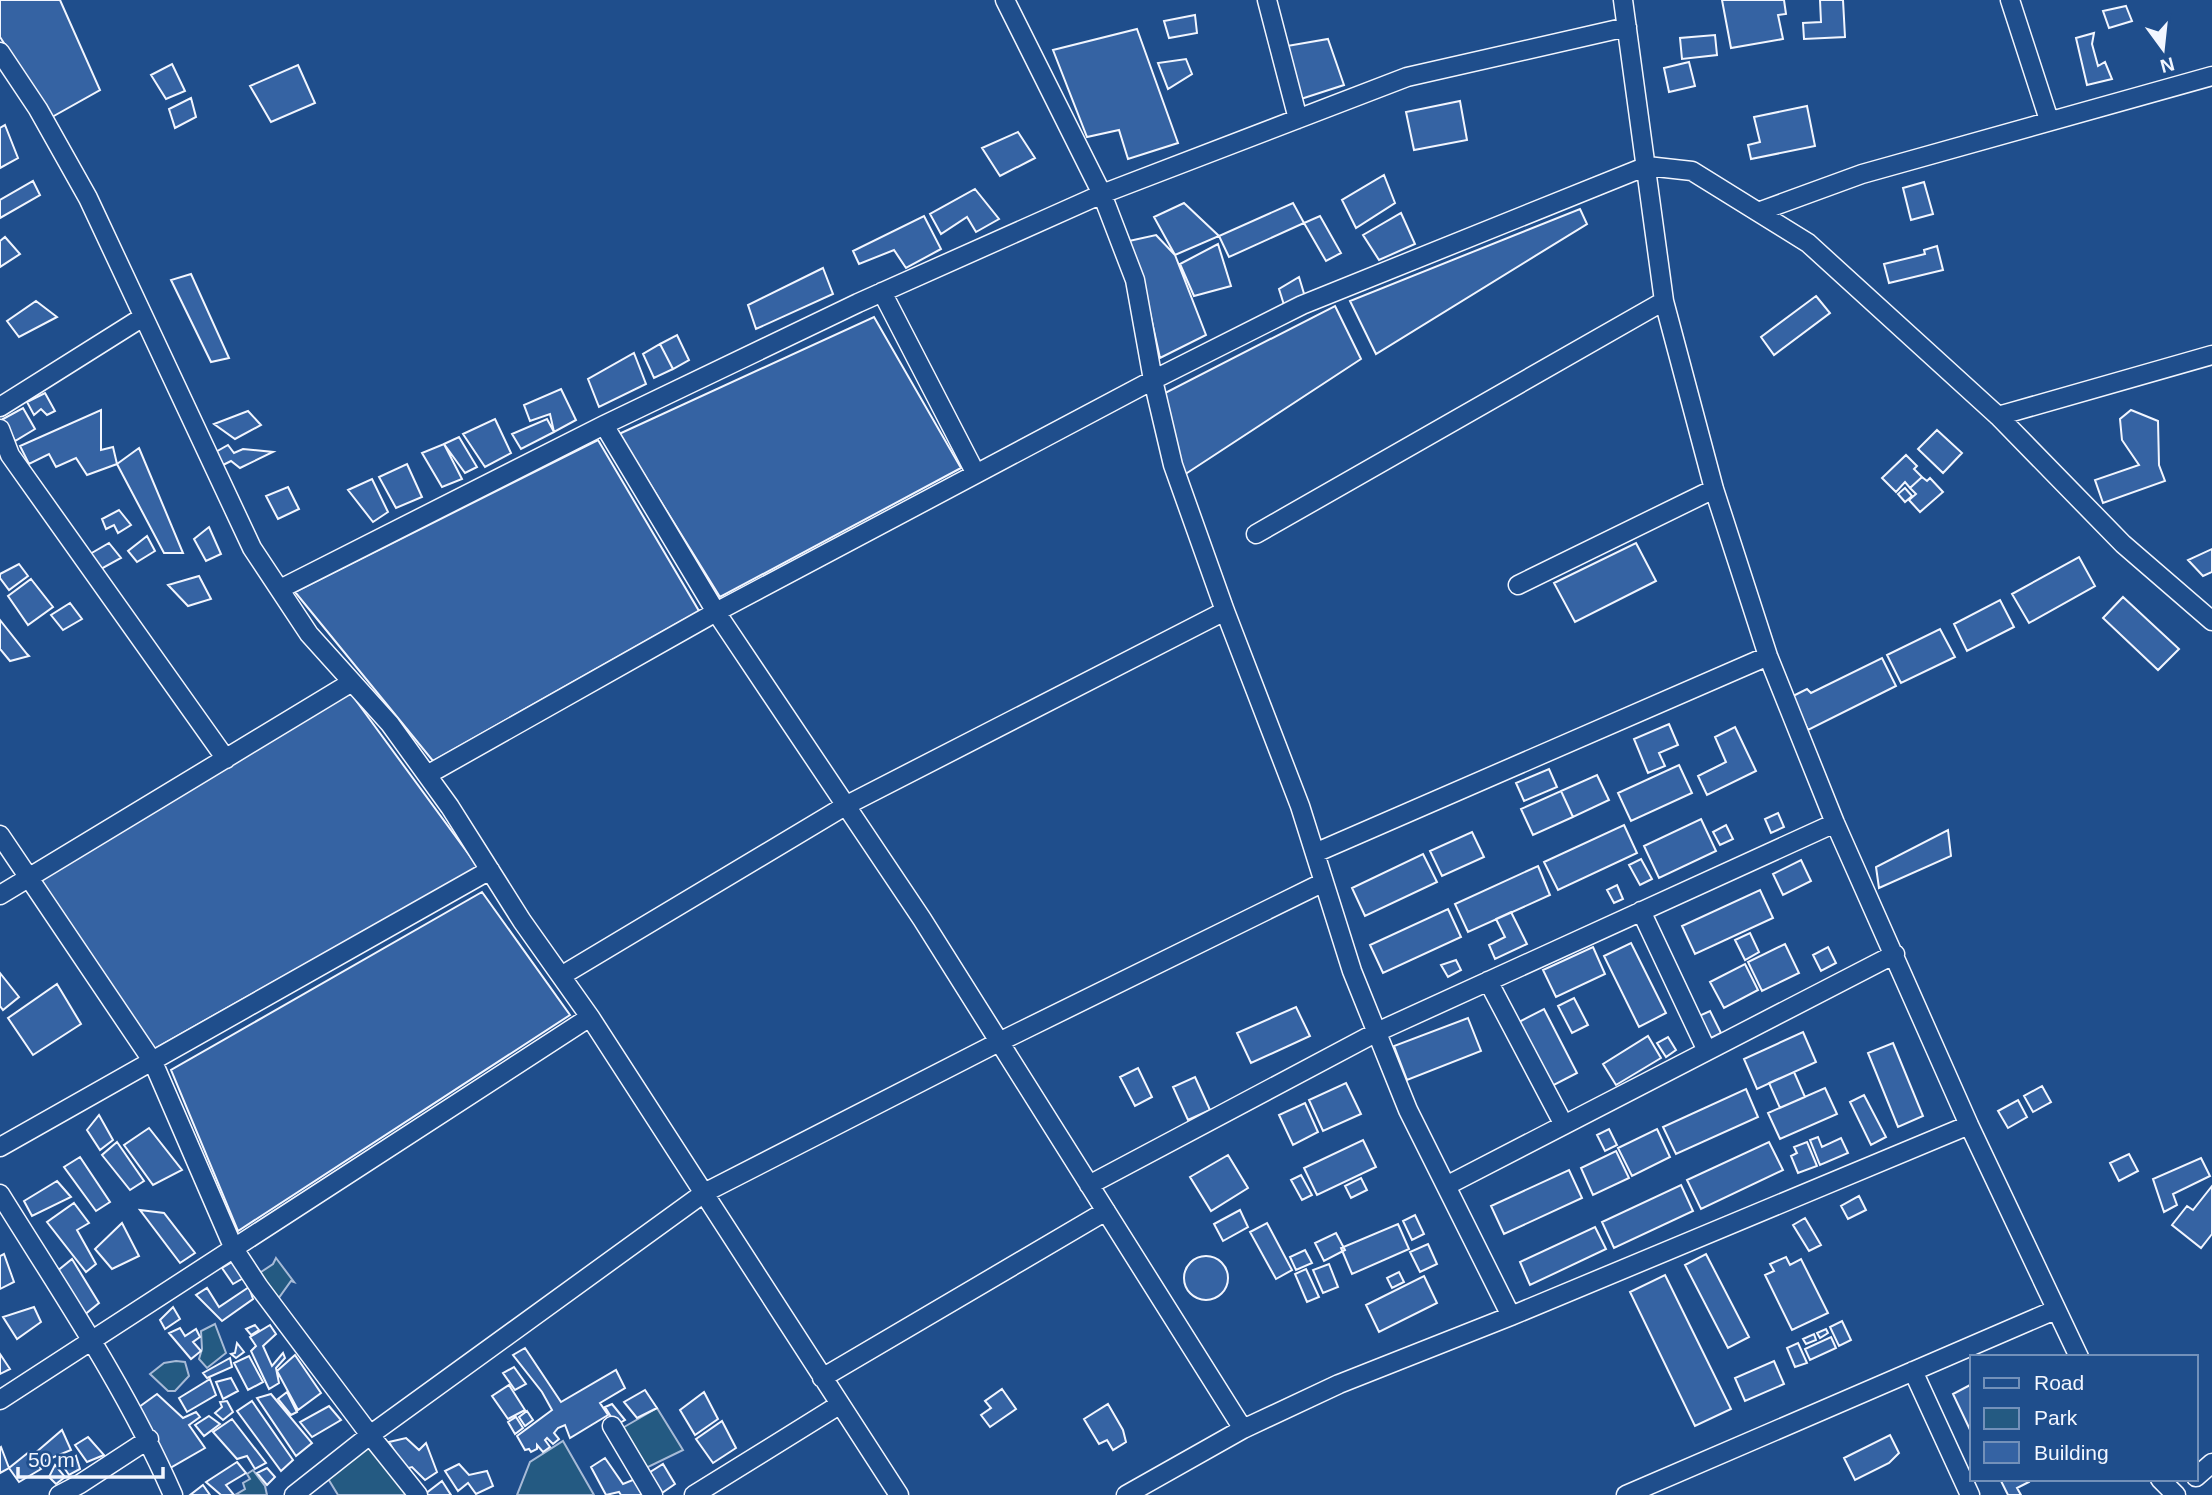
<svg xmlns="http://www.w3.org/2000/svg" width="2212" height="1495" font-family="Helvetica,sans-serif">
	<rect width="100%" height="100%" fill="#1f4e8c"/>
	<path fill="#245a82" stroke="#a8bbd7" stroke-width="2" d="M276 1258 294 1282 291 1281 278 1299 261 1285V1272L273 1264Z
		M215 1324 226 1353 207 1368 199 1359 202 1349 201 1331Z
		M176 1361 185 1362 189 1376 175 1391H168L150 1374 164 1363Z
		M657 1408 683 1450 646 1468 619 1430Z
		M563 1441 594 1495H517L530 1462Z
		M369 1444 412 1495H338L327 1477Z
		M253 1470 265 1486 267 1495H235L245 1489 243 1483 250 1479 247 1474Z"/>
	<path fill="#3563a3" stroke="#f2f6ff" stroke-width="2" d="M0 0H60L100 90 52 117 0 37Z
		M1722 0H1784L1786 14 1778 15 1783 39 1731 48Z
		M1820 0H1843L1845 37 1804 39 1803 23 1821 22Z
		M2126 6 2132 21 2109 28 2103 11Z
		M1195 15 1197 33 1169 38 1164 21Z
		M1137 29 1178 143 1128 159 1119 130 1087 137 1053 50Z
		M2094 33 2092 44 2098 66 2105 62 2112 79 2087 85 2076 38Z
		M1715 35 1717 55 1682 59 1680 38Z
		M1328 39 1344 85 1301 99 1287 46Z
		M1186 59 1192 74 1168 89 1158 63Z
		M1689 62 1695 86 1669 92 1664 68Z
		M172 64 185 91 166 99 151 75Z
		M298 65 315 103 271 122 250 86Z
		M191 98 196 117 175 128 169 109Z
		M1460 101 1467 140 1414 150 1406 112Z
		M1807 106 1815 146 1751 159 1748 145 1760 142 1754 117Z
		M5 125 18 158 0 168V128Z
		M1018 132 1035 158 1000 176 982 148Z
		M1384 175 1395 203 1356 228 1342 200Z
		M33 181 40 195 0 218V200Z
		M1924 182 1933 214 1911 220 1903 188Z
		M975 189 999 219 976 232 967 217 941 234 930 214Z
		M1184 203 1219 236 1175 255 1154 217Z
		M1293 203 1304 223 1229 257 1219 236Z
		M1580 209 1587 224 1376 354 1350 301Z
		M1401 213 1415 244 1379 260 1363 235Z
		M924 216 941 249 906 268 894 250 859 264 853 251Z
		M1320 216 1341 253 1326 261 1304 223Z
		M1156 235 1175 255 1206 335 1160 358 1143 281 1129 241Z
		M5 237 20 254 0 267V241Z
		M1218 244 1231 286 1194 296 1180 264Z
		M1937 246 1943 270 1889 283 1884 264 1925 254 1924 250Z
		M823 268 833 294 756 329 748 305Z
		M191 274 229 358 211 362 171 280Z
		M1299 277 1305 297 1284 305 1279 289Z
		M1816 296 1830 313 1774 355 1761 337Z
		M36 301 57 317 19 337 7 321Z
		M1335 306 1361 359 1184 475 1165 393Z
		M874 317 961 468 720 597 619 434Z
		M677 335 689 360 673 369 660 344Z
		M660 344 673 369 654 378 643 354Z
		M634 353 646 384 599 407 588 379Z
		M561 389 576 420 554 432 550 414 530 421 524 405Z
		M45 393 55 411 47 415 41 409 34 415 27 402Z
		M23 408 35 429 15 441 3 419Z
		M101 410V450L113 447 117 464 87 475 76 458 56 467 49 454 29 464 20 446Z
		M2131 410 2158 421 2159 465 2165 481 2103 503 2095 480 2139 465 2122 440 2120 419Z
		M248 411 261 425 235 439 214 424Z
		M495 419 511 453 485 467 463 434Z
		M547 419 554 432 521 449 512 434Z
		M1937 430 1962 453 1943 473 1918 449Z
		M459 437 477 467 465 473 444 444Z
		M598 440 699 611 433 761 295 592Z
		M444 444 462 479 442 487 422 453Z
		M228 445 234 453 243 449 273 452 240 468 231 461 219 467 214 453Z
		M139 448 183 553H164L117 464Z
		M1906 455 1917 466 1914 469 1922 477 1910 488 1905 482 1896 492 1882 478Z
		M407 464 422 497 396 508 379 477Z
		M1922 477 1927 481 1930 478 1943 492 1920 512 1909 500 1916 494 1910 488Z
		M372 479 388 512 373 522 348 490Z
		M288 487 299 509 278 519 266 496Z
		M1905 488 1912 496 1905 502 1898 494Z
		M119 510 131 525 118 533 114 525 106 529 102 519Z
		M209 527 221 554 206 561 194 539Z
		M147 536 155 551 137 562 128 551Z
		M109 543 121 558 101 569 90 554Z
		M1636 543 1656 581 1575 622 1554 583Z
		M2212 549V572L2203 576 2188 560Z
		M2079 557 2095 586 2029 623 2012 594Z
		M19 564 28 576 9 590 0 578V574Z
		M199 576 211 599 188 606 168 585Z
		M31 579 53 607 28 625 8 596Z
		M2123 597 2179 649 2158 670 2103 618Z
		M2000 600 2014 627 1967 651 1954 624Z
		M70 603 82 619 63 630 51 615Z
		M0 620 27 654 29 656 10 661 0 649Z
		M1940 629 1955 657 1901 683 1887 655Z
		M1882 658 1896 686 1808 730 1791 697 1807 689 1811 693Z
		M349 691 478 867 154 1049 40 881Z
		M1669 724 1678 745 1659 753 1665 766 1648 773 1634 739Z
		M1735 727 1756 771 1707 795 1698 776 1726 762 1715 737Z
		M1679 765 1692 793 1631 821 1618 793Z
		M1549 769 1557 787 1524 801 1516 783Z
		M1597 775 1609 800 1573 817 1561 791Z
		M1561 791 1573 817 1533 835 1521 809Z
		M1778 813 1784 827 1771 833 1765 819Z
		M1701 819 1716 851 1659 878 1644 846Z
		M1624 825 1637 853 1558 890 1544 862Z
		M1726 825 1733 839 1720 845 1713 832Z
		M1948 830 1951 856 1879 888 1876 867Z
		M1472 832 1484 857 1442 876 1430 851Z
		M1423 854 1437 882 1365 916 1352 888Z
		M1641 859 1652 879 1640 885 1629 865Z
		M1801 860 1811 881 1783 895 1773 874Z
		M1538 866 1550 895 1468 932 1455 904Z
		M1617 885 1623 899 1614 903 1607 890Z
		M1760 890 1773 918 1695 954 1682 926Z
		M482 892 570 1015 238 1231 171 1070Z
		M1448 909 1461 937 1383 973 1370 945Z
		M1511 912 1527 944 1495 959 1489 945 1505 937 1496 919Z
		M1750 933 1759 952 1745 960 1735 940Z
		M1631 943 1666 1013 1639 1027 1604 956Z
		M1785 944 1799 973 1762 991 1748 962Z
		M1593 947 1605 974 1556 997 1543 970Z
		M1828 947 1836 963 1821 971 1813 955Z
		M1456 960 1461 970 1448 977 1441 965Z
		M1745 964 1758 990 1724 1008 1710 982Z
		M0 973 19 997 3 1010 0 1006Z
		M57 984 81 1024 33 1055 8 1018Z
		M1574 998 1588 1025 1572 1033 1558 1006Z
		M1296 1007 1310 1036 1251 1063 1237 1033Z
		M1544 1009 1577 1073 1548 1088 1515 1024Z
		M1710 1011 1721 1033 1711 1038 1699 1016Z
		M1468 1018 1481 1051 1407 1080 1394 1046Z
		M1803 1032 1816 1062 1757 1089 1744 1059Z
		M1648 1036 1661 1058 1616 1085 1603 1064Z
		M1668 1037 1676 1050 1666 1057 1657 1043Z
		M1893 1043 1923 1116 1898 1127 1868 1053Z
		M1138 1068 1152 1097 1135 1106 1120 1077Z
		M1794 1072 1805 1097 1780 1108 1769 1083Z
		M1195 1077 1210 1110 1188 1120 1173 1087Z
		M1346 1083 1361 1114 1323 1131 1309 1100Z
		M2042 1086 2051 1102 2033 1112 2024 1096Z
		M1825 1088 1837 1114 1780 1139 1768 1113Z
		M1746 1089 1758 1117 1676 1154 1663 1127Z
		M1864 1095 1886 1137 1871 1145 1850 1102Z
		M2018 1100 2027 1117 2008 1128 1998 1111Z
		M1305 1103 1318 1132 1293 1145 1279 1115Z
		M99 1115 113 1140 100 1150 87 1130Z
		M149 1128 182 1170 153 1185 124 1145Z
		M1609 1129 1617 1145 1605 1151 1597 1135Z
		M1657 1129 1670 1157 1632 1176 1618 1148Z
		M1818 1137 1822 1147 1841 1138 1848 1153 1820 1165 1810 1140Z
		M1363 1140 1376 1167 1317 1195 1304 1168Z
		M117 1142 144 1181 130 1190 102 1155Z
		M1769 1142 1783 1170 1701 1209 1687 1180Z
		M1807 1142 1817 1166 1798 1173 1791 1156 1797 1153 1794 1147Z
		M1616 1151 1629 1178 1593 1195 1581 1168Z
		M2129 1154 2138 1171 2119 1181 2110 1163Z
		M1228 1155 1248 1188 1211 1211 1190 1177Z
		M80 1157 110 1202 96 1211 64 1167Z
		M2201 1158 2210 1176 2173 1194 2177 1205 2164 1212 2153 1179Z
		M1569 1170 1582 1198 1504 1234 1491 1206Z
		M1301 1175 1312 1195 1302 1200 1291 1180Z
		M1361 1178 1367 1190 1351 1198 1345 1186Z
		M57 1181 71 1197 32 1216 24 1201Z
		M1681 1185 1693 1211 1614 1248 1602 1222Z
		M2212 1186V1234L2201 1248 2172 1225 2187 1206 2193 1210Z
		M1859 1196 1866 1210 1848 1219 1841 1206Z
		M74 1203 89 1223 77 1230 96 1264 86 1272 47 1222Z
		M140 1210 164 1213 195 1253 180 1263Z
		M1240 1210 1248 1227 1223 1241 1214 1224Z
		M1415 1215 1424 1234 1412 1240 1403 1221Z
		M1805 1218 1821 1245 1809 1251 1793 1225Z
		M122 1223 139 1256 112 1269 95 1249Z
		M1267 1223 1292 1270 1276 1279 1250 1232Z
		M1398 1224 1409 1249 1352 1274 1341 1248Z
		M1595 1227 1606 1249 1530 1285 1520 1262Z
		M1336 1233 1345 1250 1324 1261 1315 1243Z
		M1428 1244 1437 1264 1420 1272 1410 1252Z
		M1305 1250 1312 1263 1296 1270 1290 1257Z
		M4 1254 14 1282 0 1289V1256Z
		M1706 1254 1749 1337 1728 1348 1685 1265Z
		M1184 1278a22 22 0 1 1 44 0a22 22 0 1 1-44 0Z
		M1786 1257 1790 1265 1801 1259 1828 1313 1792 1330 1765 1275 1774 1271 1770 1264Z
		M72 1259 99 1303 83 1316 56 1272Z
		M237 1259 247 1276 233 1284 222 1268Z
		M1329 1264 1338 1287 1323 1293 1313 1270Z
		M1306 1269 1319 1297 1307 1302 1295 1274Z
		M1399 1272 1404 1282 1392 1288 1387 1278Z
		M1665 1275 1731 1409 1695 1426 1630 1292Z
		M1424 1276 1437 1303 1379 1332 1366 1305Z
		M249 1287 253 1299 222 1321 196 1295 207 1288 219 1307Z
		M34 1307 41 1322 17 1339 3 1317Z
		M173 1307 180 1319 165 1329 160 1320Z
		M1842 1321 1851 1340 1839 1346 1830 1327Z
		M255 1325 259 1330 251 1335 246 1329Z
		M270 1325 276 1334 263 1346 272 1366 283 1353 285 1358 276 1368 279 1383 269 1389 251 1351 256 1346 250 1337Z
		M180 1328 185 1336 196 1329 200 1337 193 1342 201 1351 191 1359 169 1333Z
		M1826 1329 1828 1333 1820 1338 1817 1333Z
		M1814 1334 1816 1340 1806 1344 1803 1339Z
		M1831 1337 1836 1348 1810 1360 1805 1349Z
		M237 1343 244 1352 236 1358 231 1354 235 1353Z
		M1798 1343 1807 1363 1795 1367 1787 1348Z
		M525 1348 561 1402 616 1370 625 1388 600 1403 608 1415 570 1438 565 1425 558 1428 554 1433 559 1439 553 1444 547 1438 545 1440 550 1447 543 1452 537 1445V1449L531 1452 529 1449 525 1450 517 1436 552 1410 542 1392 513 1355Z
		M0 1354 10 1369 0 1374Z
		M295 1355 321 1393 298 1410 277 1371Z
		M249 1356 263 1382 248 1390 234 1363Z
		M230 1358 232 1367 207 1378 203 1373Z
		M1774 1361 1784 1384 1745 1401 1735 1378Z
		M514 1367 526 1384 515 1390 503 1373Z
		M231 1378 238 1391 223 1399 216 1382Z
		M210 1379 216 1395 187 1412 179 1398Z
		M1972 1384V1434L1953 1394Z
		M509 1385 525 1410 508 1419 492 1396Z
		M1002 1389 1016 1409 990 1427 981 1415 991 1408 985 1401Z
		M645 1390 657 1408 637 1418 624 1402Z
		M287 1392 297 1412 291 1415 278 1399Z
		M704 1392 718 1419 695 1435 680 1410Z
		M157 1394 183 1418 196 1412 200 1417 189 1425 205 1448 170 1468 139 1407Z
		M271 1394 312 1443 296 1456 257 1398Z
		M227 1401 233 1412 223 1420 215 1413 222 1407 220 1402Z
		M252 1401 293 1460 281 1471 237 1411Z
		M612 1404 625 1420 616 1425 605 1407Z
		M1108 1404 1123 1430 1126 1442 1113 1450 1107 1440 1099 1444 1084 1419Z
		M329 1406 341 1420 312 1437 300 1422Z
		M527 1411 533 1420 525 1426 519 1417Z
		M209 1416 220 1424 204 1436 195 1425Z
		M516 1417 523 1428 515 1434 508 1422Z
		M232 1419 266 1463 255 1469 247 1456 237 1459 213 1432Z
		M722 1421 736 1448 713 1463 696 1439Z
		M62 1430 71 1450 42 1462 34 1454Z
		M1890 1435 1899 1453 1889 1463 1855 1480 1844 1458Z
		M88 1437 104 1455 87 1462 75 1445Z
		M406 1438 419 1450 426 1443 437 1472 425 1480 412 1467 405 1469 389 1442Z
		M1 1447 9 1468 0 1473V1448Z
		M29 1452 41 1469 19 1482 9 1468Z
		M76 1456 80 1469 69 1475 63 1466Z
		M605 1458 623 1484 640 1477 646 1495H621L619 1492 606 1495 591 1467Z
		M237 1462 246 1473 226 1485 234 1495H221L206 1482Z
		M459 1464 469 1475 487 1471 493 1486 476 1494 468 1483 458 1491 445 1471Z
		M663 1464 675 1484 659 1495 647 1474Z
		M55 1465 65 1477 56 1484 49 1477Z
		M267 1468 275 1477 267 1485 257 1473Z
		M2000 1479H2028L2029 1482 2017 1488 2021 1495H2008Z
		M442 1481 451 1495H425V1494Z
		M203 1485 210 1495H190Z"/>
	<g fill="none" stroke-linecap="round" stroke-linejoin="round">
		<defs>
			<path id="minor" d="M1005 0 1102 194 1135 280 1153 380 1173 465 1225 611 1300 806 1352 971 1408 1110 1511 1316
				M1267 0 1298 119
				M1623 0 1664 301 1714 489 1768 656 1835 823 1969 1125 2079 1357
				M2010 0 2049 120
				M0 52 38 109 88 198 252 548 309 634 390 724 450 807 522 921 590 1017 899 1495
				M1758 212 1862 174 2212 76
				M882 292 976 474
				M0 407 143 317
				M1998 416 2212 355
				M604 425 716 612 922 919 1243 1429
				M0 429 10 455 226 759
				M1256 534 1664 301
				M1518 585 1714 489
				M280 589 604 425 858 303 1102 194 1407 77 1627 27
				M427 775 716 612 1153 380 1302 305 1647 166 1692 171 1808 243 1998 416 2123 544 2212 621
				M0 835 153 1062 234 1249 259 1287 370 1435 418 1495
				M1315 853 1768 656
				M0 895 352 682
				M1641 911 1707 1051
				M561 976 845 806 1225 611
				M1488 981 1564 1125
				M0 1147 490 870
				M1089 1185 1377 1032 1835 823
				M1446 1186 1895 954
				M0 1194C61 1292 127 1389 173 1495
				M1913 1371 1970 1495
				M822 1378 1106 1211
				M0 1400 590 1017
				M612 1426 653 1495
				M2196 1477 2212 1463
				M2160 1479 2176 1495
				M59 1495 80 1484 149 1439
				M294 1495 370 1435 704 1193 999 1042 1324 882
				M694 1495 839 1405
				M1126 1495 1243 1429 1339 1384 1511 1316 1969 1125
				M1626 1495 2055 1310"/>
		</defs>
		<use href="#minor" stroke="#f2f6ff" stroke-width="21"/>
		<use href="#minor" stroke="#1f4e8c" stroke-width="18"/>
	</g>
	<rect x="1970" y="1355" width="228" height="126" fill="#1f4e8c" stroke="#7391ba" stroke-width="2"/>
	<rect x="1984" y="1378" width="35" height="10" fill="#1f4e8c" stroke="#7391ba" stroke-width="2"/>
	<text x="2034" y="1390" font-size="21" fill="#f2f6ff">Road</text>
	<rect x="1984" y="1408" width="35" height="21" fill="#245a82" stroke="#7391ba" stroke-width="2"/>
	<text x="2034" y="1425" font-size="21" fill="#f2f6ff">Park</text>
	<rect x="1984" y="1442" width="35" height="21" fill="#3563a3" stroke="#7391ba" stroke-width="2"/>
	<text x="2034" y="1460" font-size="21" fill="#f2f6ff">Building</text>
	<g transform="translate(2163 49) rotate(165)" stroke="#1f4e8c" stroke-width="5" paint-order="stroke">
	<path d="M0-5L12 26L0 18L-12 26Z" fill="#f2f6ff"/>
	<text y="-10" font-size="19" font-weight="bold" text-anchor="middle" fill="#f2f6ff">N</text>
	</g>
	<path d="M18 1467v10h145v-10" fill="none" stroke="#f2f6ff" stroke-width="3.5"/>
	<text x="28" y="1467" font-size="21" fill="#f2f6ff" stroke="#1f4e8c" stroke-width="5" paint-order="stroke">50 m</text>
</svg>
